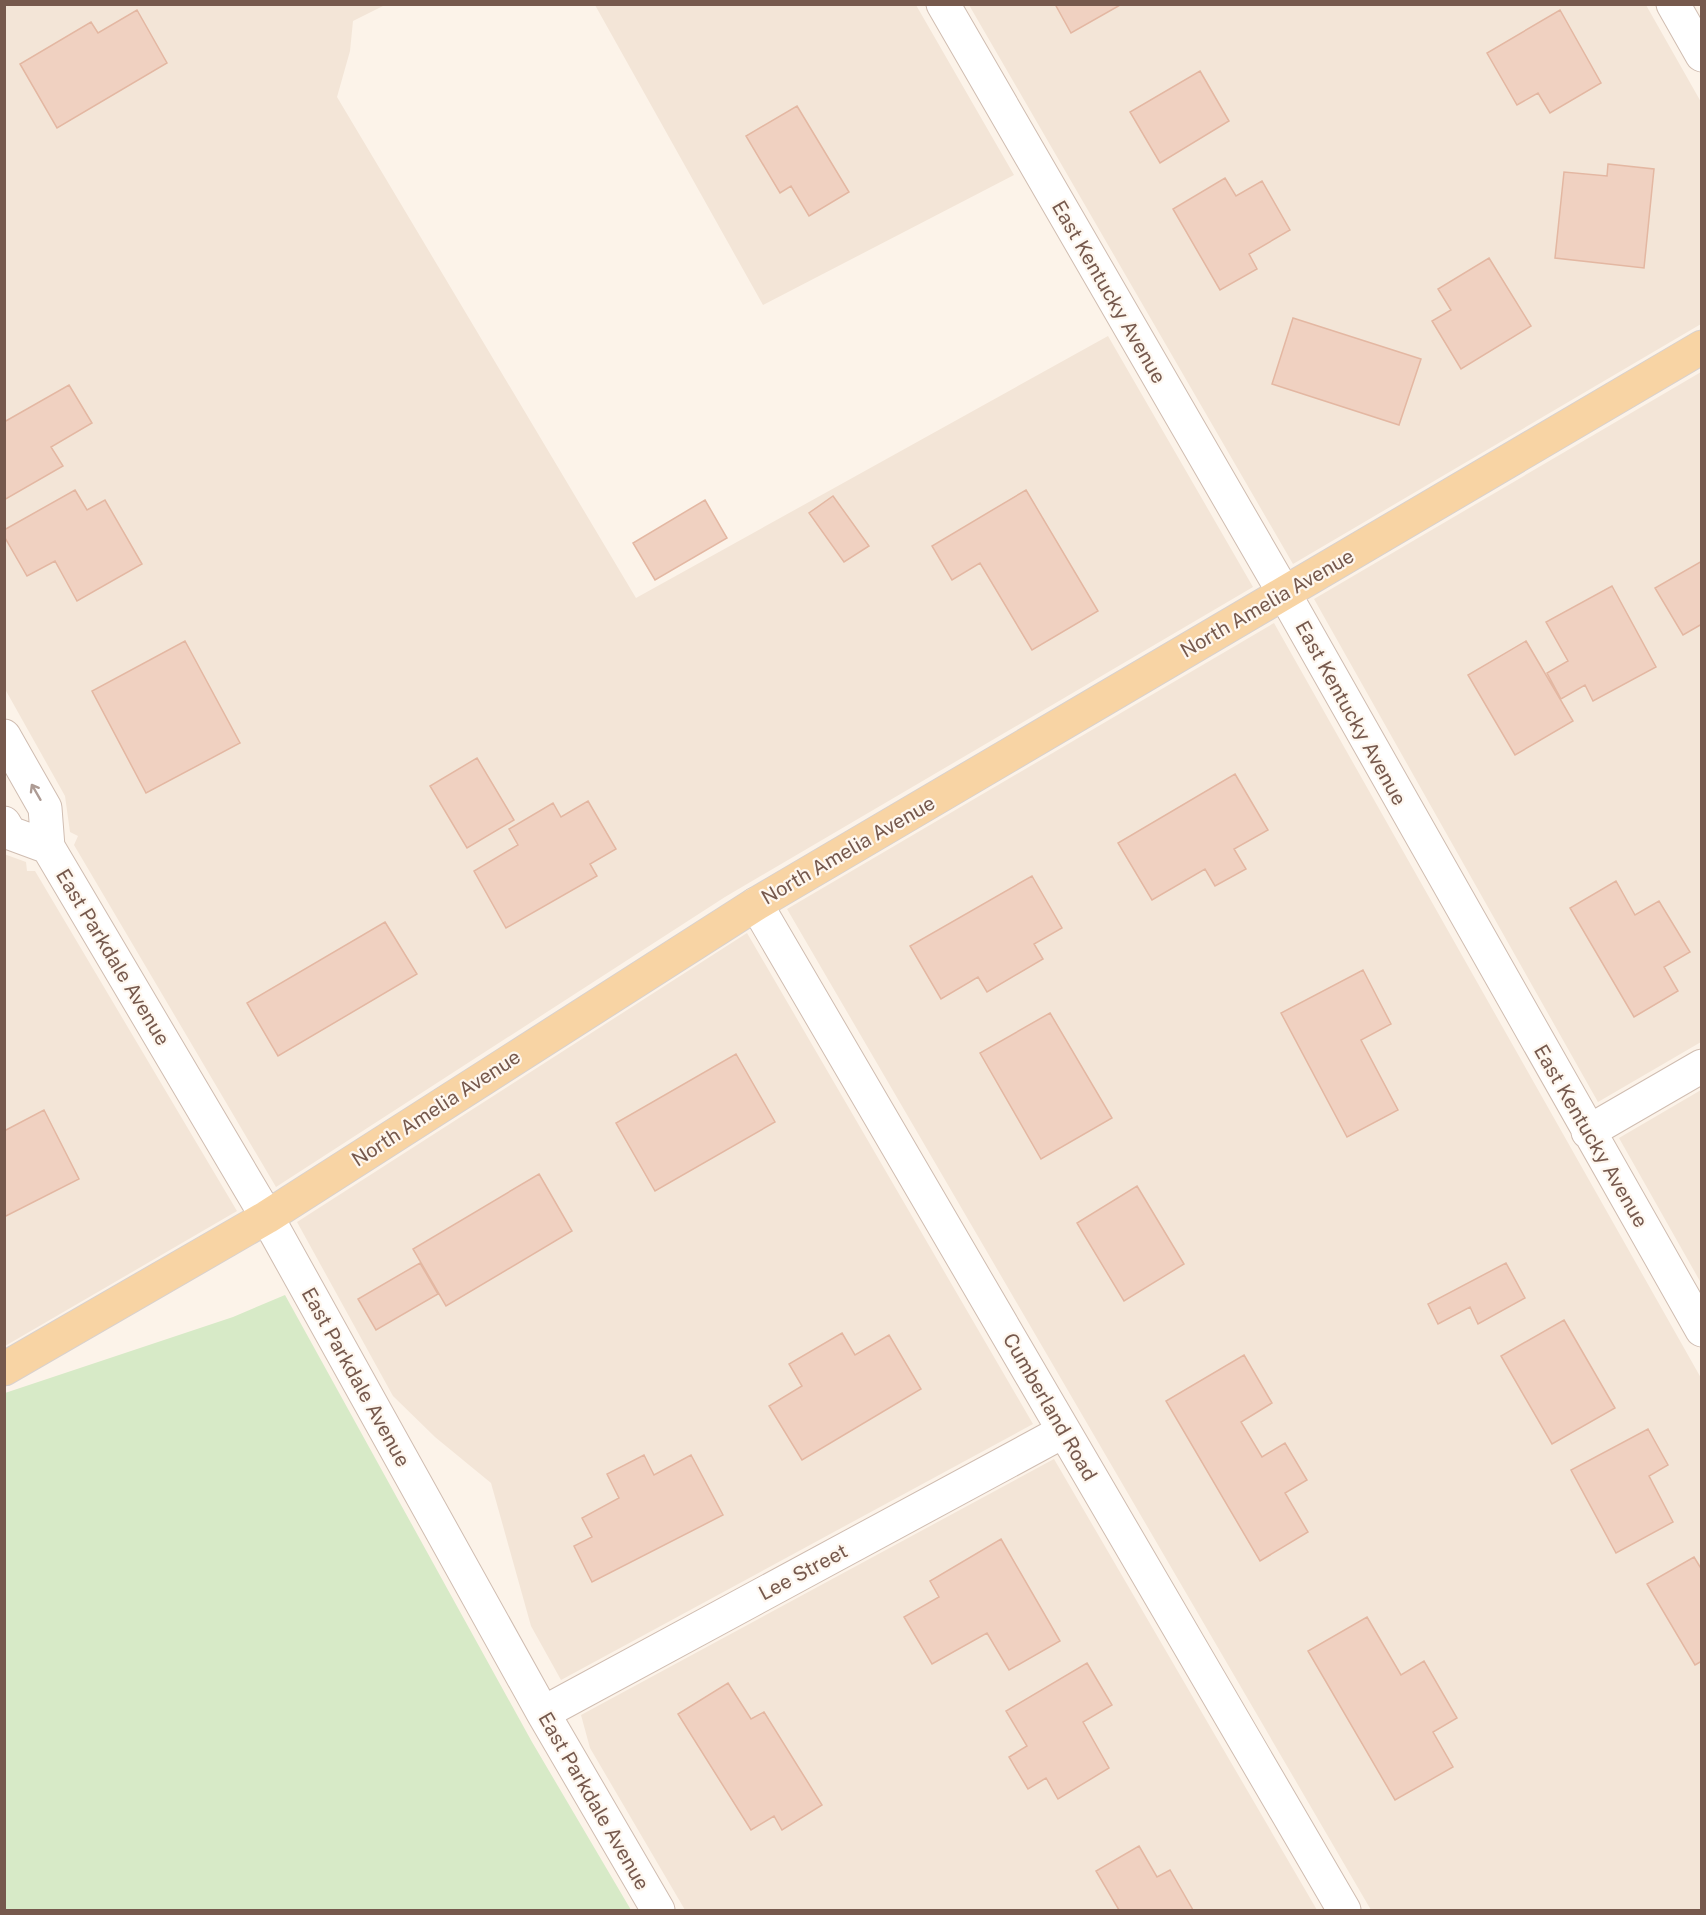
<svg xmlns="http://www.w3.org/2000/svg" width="1706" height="1915" font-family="'Public Sans',sans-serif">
	<rect width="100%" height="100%" fill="#fcf3e9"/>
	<path fill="#f3e5d7" d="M4 5H385L353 21 350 51 337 97 636 598 1108 336 1253 587 725 897 276 1187 74 845 78 836 70 832 65 796 5 689Z
		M595 5H916L1014 175 763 305Z
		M969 5H1646L1701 102V324L1293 564Z
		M1701 372V1042L1598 1102 1314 599Z
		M1274 623 1701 1378V1910H1371L787 909Z
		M4 854 26 862 27 871H35L237 1211 5 1346Z
		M747 933 1033 1424 561 1680 531 1626 491 1483 435 1437 393 1396 297 1222Z
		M1701 1090V1283L1619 1138Z
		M1054 1459 1317 1910H685L590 1748 581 1715Z"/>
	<path fill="#d7eac7" d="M285 1295 532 1742 631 1910H5V1393L233 1317Z"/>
	<path fill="#f0d1c1" stroke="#e3b7a2" stroke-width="1.5" d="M1055 4H1122L1071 33Z
		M137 10 167 63 57 128 20 64 91 22 98 33Z
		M1560 10 1601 83 1550 113 1538 93 1517 105 1487 53Z
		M1200 71 1229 121 1160 163 1130 112Z
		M797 106 849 192 809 216 791 186 780 193 746 136Z
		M1608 164 1654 169 1644 268 1555 258 1564 172 1607 176Z
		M1225 178 1236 196 1262 181 1290 230 1249 254 1257 269 1220 290 1173 209Z
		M1489 258 1531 326 1461 369 1432 321 1451 310 1438 289Z
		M1293 318 1421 359 1399 425 1272 384Z
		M69 385 92 423 51 447 63 466 4 500V422Z
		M75 490 87 510 105 500 142 564 77 601 55 561 27 576 4 536V530Z
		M1026 490 1098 611 1032 650 980 563 952 580 932 546Z
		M833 496 869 546 844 562 809 513Z
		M705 500 727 538 655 580 633 543Z
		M1702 561V624L1683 635 1655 588Z
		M1612 586 1656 667 1593 701 1585 685 1561 699 1547 673 1568 661 1546 622Z
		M185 641 240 743 146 793 92 691Z
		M1526 641 1573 721 1515 755 1468 675Z
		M477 758 514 820 467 848 430 786Z
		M1235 774 1268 830 1234 849 1246 869 1215 886 1205 869 1152 900 1118 843Z
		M588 801 616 849 590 864 597 876 506 928 474 871 518 845 509 829 553 803 561 817Z
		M1032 876 1062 928 1034 944 1043 959 987 992 978 977 941 999 910 946Z
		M1616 881 1635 915 1659 901 1690 952 1664 967 1678 991 1634 1017 1570 908Z
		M385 922 417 974 278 1056 247 1003Z
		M1363 970 1391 1024 1361 1040 1398 1110 1347 1137 1281 1013Z
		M1050 1013 1112 1118 1041 1159 980 1053Z
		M736 1054 775 1122 655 1191 616 1123Z
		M44 1110 79 1179 4 1217V1131Z
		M539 1174 572 1231 446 1306 413 1249Z
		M1137 1186 1184 1264 1124 1301 1077 1223Z
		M420 1263 438 1294 376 1330 358 1299Z
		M1506 1263 1525 1298 1478 1324 1470 1307 1438 1324 1428 1304Z
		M1564 1320 1615 1408 1552 1444 1501 1356Z
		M842 1333 855 1355 889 1335 921 1389 802 1460 769 1406 802 1386 789 1364Z
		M1244 1355 1272 1403 1241 1422 1262 1457 1285 1443 1307 1480 1285 1493 1308 1532 1260 1561 1166 1401Z
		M1648 1429 1668 1465 1649 1476 1673 1522 1616 1553 1571 1470Z
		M644 1455 654 1475 691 1455 723 1515 592 1582 574 1546 592 1537 582 1518 619 1498 607 1474Z
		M1001 1539 1060 1641 1009 1670 987 1633 932 1664 904 1617 939 1597 930 1581Z
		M1694 1557 1702 1570V1661L1695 1665 1647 1584Z
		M1367 1617 1401 1675 1424 1661 1457 1718 1433 1732 1453 1767 1395 1800 1308 1651Z
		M1087 1663 1112 1705 1083 1722 1109 1768 1058 1799 1046 1778 1028 1789 1009 1757 1027 1746 1006 1711Z
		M728 1683 751 1719 764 1712 822 1805 782 1830 774 1816 751 1830 678 1714Z
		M1139 1846 1157 1877 1170 1870 1193 1910H1119L1096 1871Z"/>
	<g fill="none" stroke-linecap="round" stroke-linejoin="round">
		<defs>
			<path id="minor" d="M943 4 1284 593 1702 1330
				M1673 4 1702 55
				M4 736 45 808 48 847 267 1217 543 1713 658 1910
				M4 823 10 833 48 847
				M756 904 1344 1910
				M1588 1132 1702 1066
				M543 1713 1064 1431"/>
			<path id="major" d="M4 1369 267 1217 756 904 1702 347"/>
		</defs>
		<use href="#minor" stroke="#d0bdb1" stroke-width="35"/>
		<use href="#major" stroke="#d9d1cd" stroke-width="35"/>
		<use href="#minor" stroke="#fff" stroke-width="33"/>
		<use href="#major" stroke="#f8d4a4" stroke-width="33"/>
	</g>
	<defs><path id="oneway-shaft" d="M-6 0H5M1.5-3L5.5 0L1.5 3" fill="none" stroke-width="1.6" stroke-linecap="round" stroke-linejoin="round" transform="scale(1.5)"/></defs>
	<use stroke="#ad9b94" href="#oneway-shaft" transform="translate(36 792) rotate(-120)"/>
	<g text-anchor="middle" stroke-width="4.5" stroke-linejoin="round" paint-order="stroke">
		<g font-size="20" fill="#76594d" stroke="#fef7ef">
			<text transform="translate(1109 292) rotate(60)" y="7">East Kentucky Avenue</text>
			<text transform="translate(1267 603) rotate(-30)" y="7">North Amelia Avenue</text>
			<text transform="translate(1351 713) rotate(61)" y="7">East Kentucky Avenue</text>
			<text transform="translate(848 850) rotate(-30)" y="7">North Amelia Avenue</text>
			<text transform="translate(113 957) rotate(59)" y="7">East Parkdale Avenue</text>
			<text transform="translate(436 1108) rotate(-33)" y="7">North Amelia Avenue</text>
			<text transform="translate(1591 1136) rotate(60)" y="7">East Kentucky Avenue</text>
			<text transform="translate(356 1377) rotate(61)" y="7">East Parkdale Avenue</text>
			<text transform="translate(1050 1407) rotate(60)" y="7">Cumberland Road</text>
			<text transform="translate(803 1572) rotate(-28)" y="7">Lee Street</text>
			<text transform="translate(594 1801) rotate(60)" y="7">East Parkdale Avenue</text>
		</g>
	</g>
	<rect width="1706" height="1915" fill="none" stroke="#76594d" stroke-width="12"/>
</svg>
